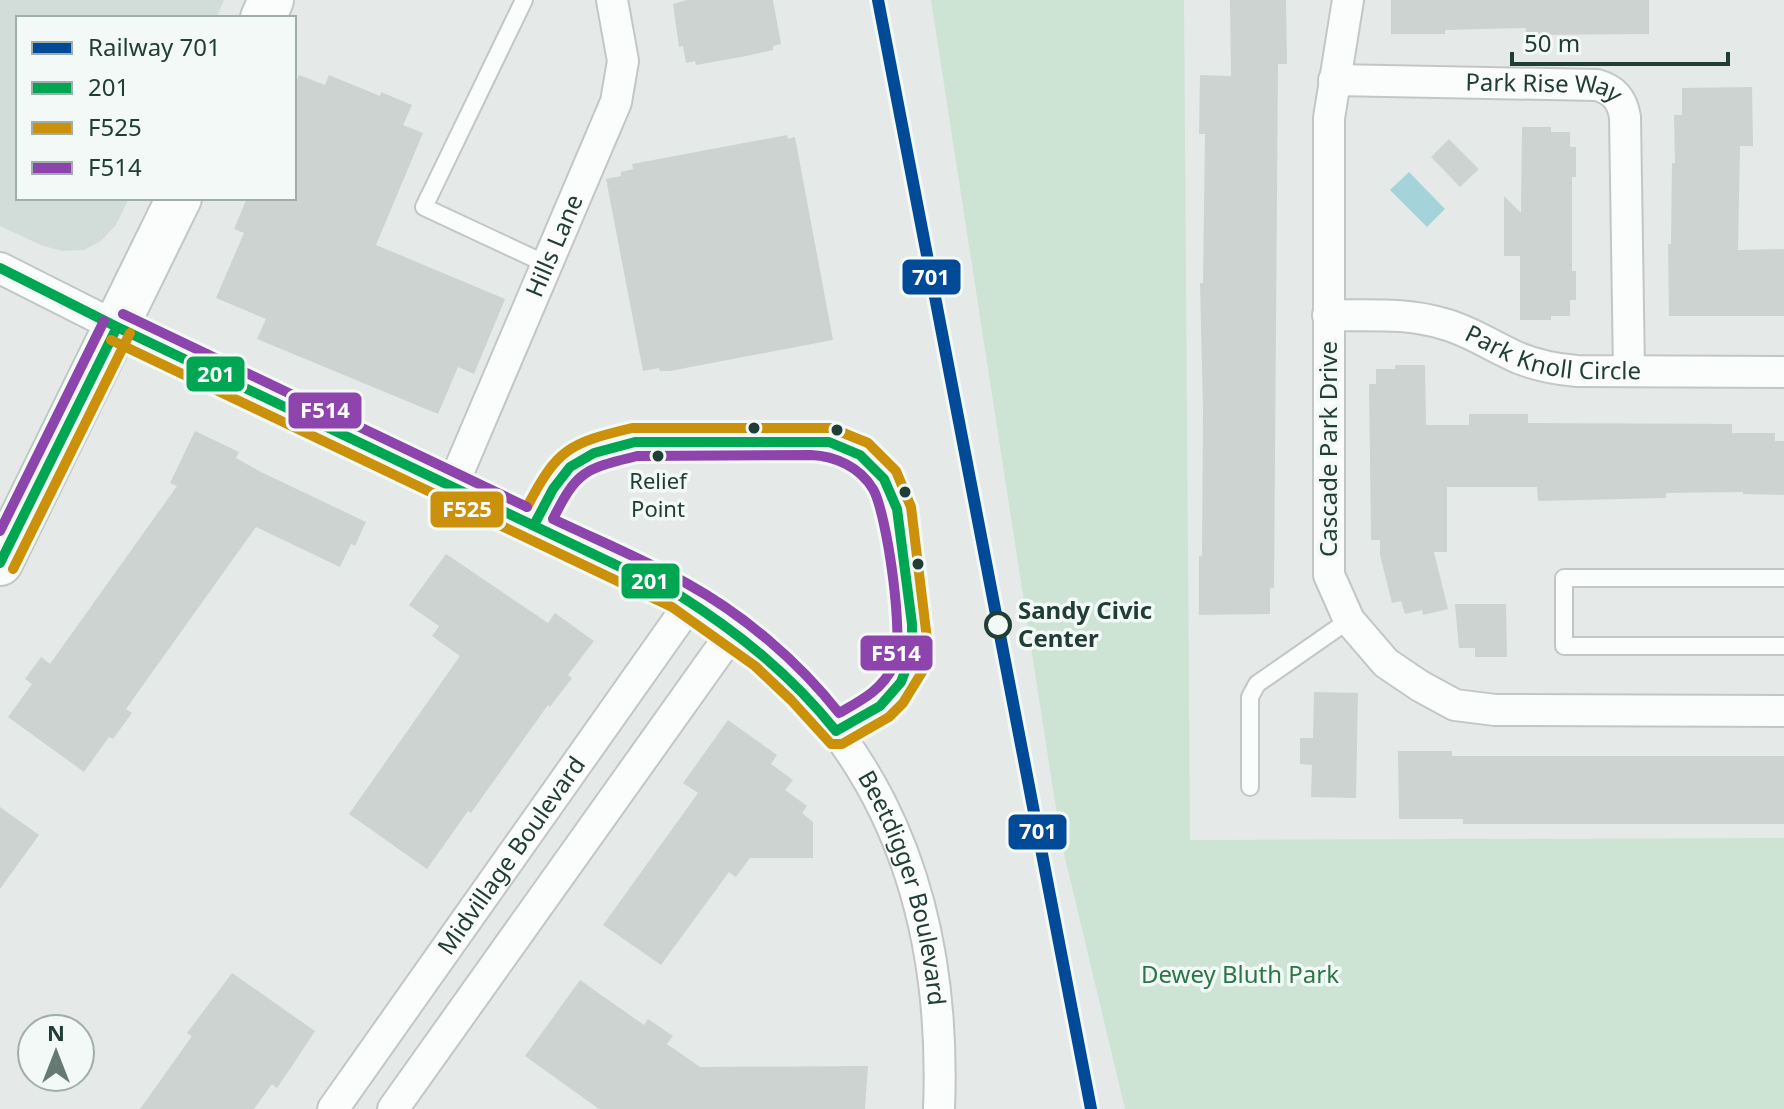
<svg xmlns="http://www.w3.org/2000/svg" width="1784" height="1109" font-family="'Noto Sans',sans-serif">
	<rect width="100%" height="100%" fill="#e5eae8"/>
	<path fill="#d2dcd8" d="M0 0H224L216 18H18V198H129L116 225 101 241 84 250 63 251 43 246 0 226Z"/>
	<path fill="#cde3d4" d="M931 0H1184L1190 840 1784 838V1109H1125L1061 841Z"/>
	<path fill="#a4d4d9" d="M1409 172 1445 209 1427 227 1390 190Z"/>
	<path fill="#cdd3d1" d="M687 0H773L781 44 773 46V50L746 56 696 65 695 61 686 63 683 46 679 47 673 4Z
		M1230 0H1286L1287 64H1278L1274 588H1270V614L1199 615V556H1202L1203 410 1200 283H1203L1205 134H1199L1200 75 1231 76Z
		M1391 0H1649V34L1526 35V28L1445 30V34H1391Z
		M299 75 325 85 329 75 380 96 381 92 412 105 403 125 423 133 376 245 505 299 474 374 458 367 438 414 257 339 266 319 216 298 244 233 234 229 247 198H294V87Z
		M1752 87 1753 146H1740L1738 250 1784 249V316H1669L1668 244H1671L1672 163H1675L1674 115H1682V88Z
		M1522 127H1551V132H1570V147H1576V177H1572V271H1576V300H1570V316H1551V320H1520V256H1504V196L1521 213Z
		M787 135 788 139 795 137 833 340 670 371H660L659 368 643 371 606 179 621 176V172L633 169 632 164Z
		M1449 139 1479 169 1460 187 1431 157Z
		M1395 365H1425L1426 425H1469V414H1528V423L1732 424V433H1775V441H1784V495L1743 494V492L1666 493V498L1538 501 1537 487H1447V552H1434L1448 609 1423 615 1422 610 1405 614 1401 601 1392 603 1380 555V540H1371L1369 384H1376V369H1395Z
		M195 431 239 452 236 458 261 472 366 522 355 546 351 544 340 567 256 527 126 709 132 713 113 739 109 737 84 772 8 717 32 684 25 679 41 657 50 664 177 486 170 483Z
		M446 554 548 623 555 613 594 641 568 675 572 678 550 707 548 705 471 813 468 811 427 869 349 814 460 656 432 636 439 626 409 605Z
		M1455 604H1506L1507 657H1475V648H1459Z
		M1314 692 1358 693 1356 798 1311 797 1312 765 1300 764V738H1313Z
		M728 720 777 755 771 764 793 780 785 790 807 806 802 813 813 822V858H750L736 877 729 872 661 965 603 925 698 793 683 783Z
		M1398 751H1452V756H1784V824H1463V819H1399Z
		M0 807 39 835 0 889Z
		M232 973 315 1031 292 1066 277 1088 272 1084 254 1109H140L192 1036 187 1033Z
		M580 980 644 1025 648 1019 673 1036 667 1044 700 1067 868 1066 865 1109H599L525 1056Z"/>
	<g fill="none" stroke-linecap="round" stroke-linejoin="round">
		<defs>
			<path id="lane" d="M524 0 424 207 546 264
				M534 525C565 464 566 458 635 442L811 441 829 442 860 455 884 479 897 509 912 624V653L901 682 880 706 836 731
				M1784 578H1564V646H1784
				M1250 787V697L1257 684 1349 620"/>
			<g id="street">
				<path d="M1348 0 1329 118V575L1349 620 1386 663 1420 686 1455 705 1495 710 1784 711"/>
				<path id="s1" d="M1334 80 1597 85C1614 90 1622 99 1625 117L1629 371"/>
				<path id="s2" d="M0 268 117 327 661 585C867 696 948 880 939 1109"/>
				<path id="s3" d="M1328 315C1367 316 1406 312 1444 324 1467 330 1485 342 1506 352 1528 364 1552 369 1577 371L1784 372"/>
				<path id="s4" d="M452 487 616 102 623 61 612 0"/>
				<path id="s5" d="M333 1109 691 602"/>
				<path d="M393 1109 734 630"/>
			</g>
			<path id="secondary" d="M263 18 271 0
				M0 563 179 198"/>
		</defs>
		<use href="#lane" stroke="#c2c7c5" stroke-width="20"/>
		<use href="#street" stroke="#c2c7c5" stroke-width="34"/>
		<use href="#secondary" stroke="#c0c8c5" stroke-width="48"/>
		<use href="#lane" stroke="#fbfcfc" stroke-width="16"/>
		<use href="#street" stroke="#fbfcfc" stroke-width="30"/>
		<use href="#secondary" stroke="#fbfcfc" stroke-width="44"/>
		<defs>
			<path id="bus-1" d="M0 268 117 327 679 595C739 633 791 675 836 731
				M534 525 553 489 570 467 594 453 635 442H829L860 455 884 479 897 509 912 624V653L901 682 880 706 836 731
				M0 563 117 327"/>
			<path id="bus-2" d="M111 340 672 607 755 666 791 700 831 744H842L889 717 903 703 922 672 927 639 911 507 896 471 868 443 831 428H632C569 443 557 449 527 507
				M13 569 130 333"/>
			<path id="bus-3" d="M123 314 527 507
				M811 455C835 456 860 467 873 489 887 513 905 640 894 665 882 690 862 700 839 713 798 661 744 615 686 583 643 559 597 540 553 519 577 471 584 469 637 456Z
				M0 531 104 321"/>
		</defs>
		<use href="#bus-1" stroke="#f3f9f6" stroke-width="16"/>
		<use href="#bus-2" stroke="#f3f9f6" stroke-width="16"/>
		<use href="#bus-3" stroke="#f3f9f6" stroke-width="16"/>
		<use href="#bus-1" stroke="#00a651" stroke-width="10"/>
		<use href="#bus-2" stroke="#cc910b" stroke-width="10"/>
		<use href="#bus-3" stroke="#8e44ad" stroke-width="10"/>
		<defs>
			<path id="rail-1" d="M878 0 1091 1109"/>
		</defs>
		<use href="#rail-1" stroke="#f3f9f6" stroke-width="18"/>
		<use href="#rail-1" stroke="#004a97" stroke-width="12"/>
	</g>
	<g fill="#213e36" stroke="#f3f9f6" stroke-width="3">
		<circle cx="754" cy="428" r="7"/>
		<circle cx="837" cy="430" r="7"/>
		<circle cx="658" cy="456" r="7"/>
		<circle cx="905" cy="492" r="7"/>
		<circle cx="918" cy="564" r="7"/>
	</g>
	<circle fill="#f3f9f6" stroke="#213e36" stroke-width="4" cx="998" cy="625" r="12"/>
	<g text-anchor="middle" stroke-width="7" stroke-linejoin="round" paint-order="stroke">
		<g font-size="22" fill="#213e36" stroke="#f3f9f6">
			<text x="658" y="489">Relief<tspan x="658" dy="28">Point</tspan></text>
		</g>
		<g font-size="24" fill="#213e36" stroke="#f3f9f6">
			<text dy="8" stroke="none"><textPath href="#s1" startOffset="210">Park Rise Way</textPath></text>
			<text dy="8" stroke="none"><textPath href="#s4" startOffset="262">Hills Lane</textPath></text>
			<text dy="8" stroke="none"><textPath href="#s3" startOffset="232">Park Knoll Circle</textPath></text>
			<text transform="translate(1329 449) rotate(-90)" y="8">Cascade Park Drive</text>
			<text dy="8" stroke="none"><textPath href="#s5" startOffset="310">Midvillage Boulevard</textPath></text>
			<text dy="8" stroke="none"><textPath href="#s2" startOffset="1136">Beetdigger Boulevard</textPath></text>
		</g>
		<g font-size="24" font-weight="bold" fill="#213e36" stroke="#f3f9f6" text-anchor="start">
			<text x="1018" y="619">Sandy Civic<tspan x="1018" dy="28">Center</tspan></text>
		</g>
		<g font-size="24" fill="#2a7646" stroke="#f3f9f6">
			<text x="1240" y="983">Dewey Bluth Park</text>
		</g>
	</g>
	<g stroke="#f3f9f6" stroke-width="3">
		<rect x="901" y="258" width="61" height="38" rx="8" fill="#004a97"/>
		<rect x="185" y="355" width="61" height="38" rx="8" fill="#00a651"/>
		<rect x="287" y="391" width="76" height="39" rx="8" fill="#8e44ad"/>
		<rect x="429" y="490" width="76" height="39" rx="8" fill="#cc910b"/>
		<rect x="620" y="562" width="61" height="38" rx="8" fill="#00a651"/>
		<rect x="859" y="634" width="75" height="38" rx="8" fill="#8e44ad"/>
		<rect x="1007" y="813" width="61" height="38" rx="8" fill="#004a97"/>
	</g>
	<g font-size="22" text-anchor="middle" font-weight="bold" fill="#fff">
		<text x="931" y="285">701</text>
		<text x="216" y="382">201</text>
		<text x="325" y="418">F514</text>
		<text x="467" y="517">F525</text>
		<text x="650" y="589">201</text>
		<text x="896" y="661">F514</text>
		<text x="1038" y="839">701</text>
	</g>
	<rect x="16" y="16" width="280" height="184" fill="#f3f9f6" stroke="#9faea9" stroke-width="2"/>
	<rect x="32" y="42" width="40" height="12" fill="#004a97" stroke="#9faea9" stroke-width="2"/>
	<text x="88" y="56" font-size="24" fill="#213e36">Railway 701</text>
	<rect x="32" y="82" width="40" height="12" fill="#00a651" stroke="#9faea9" stroke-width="2"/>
	<text x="88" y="96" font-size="24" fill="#213e36">201</text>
	<rect x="32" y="122" width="40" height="12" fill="#cc910b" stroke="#9faea9" stroke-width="2"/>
	<text x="88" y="136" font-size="24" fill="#213e36">F525</text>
	<rect x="32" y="162" width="40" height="12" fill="#8e44ad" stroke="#9faea9" stroke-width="2"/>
	<text x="88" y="176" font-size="24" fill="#213e36">F514</text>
	<g transform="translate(56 1053)"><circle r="38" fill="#f3f9f6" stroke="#9faea9" stroke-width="2"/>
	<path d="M0-6L14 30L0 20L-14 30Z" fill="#667a74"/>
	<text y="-12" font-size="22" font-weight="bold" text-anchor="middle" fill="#213e36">N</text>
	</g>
	<path d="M1512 52v12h216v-12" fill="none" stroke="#213e36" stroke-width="4"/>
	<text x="1524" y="52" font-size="24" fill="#213e36" stroke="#f3f9f6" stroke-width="6" paint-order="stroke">50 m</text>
</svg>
